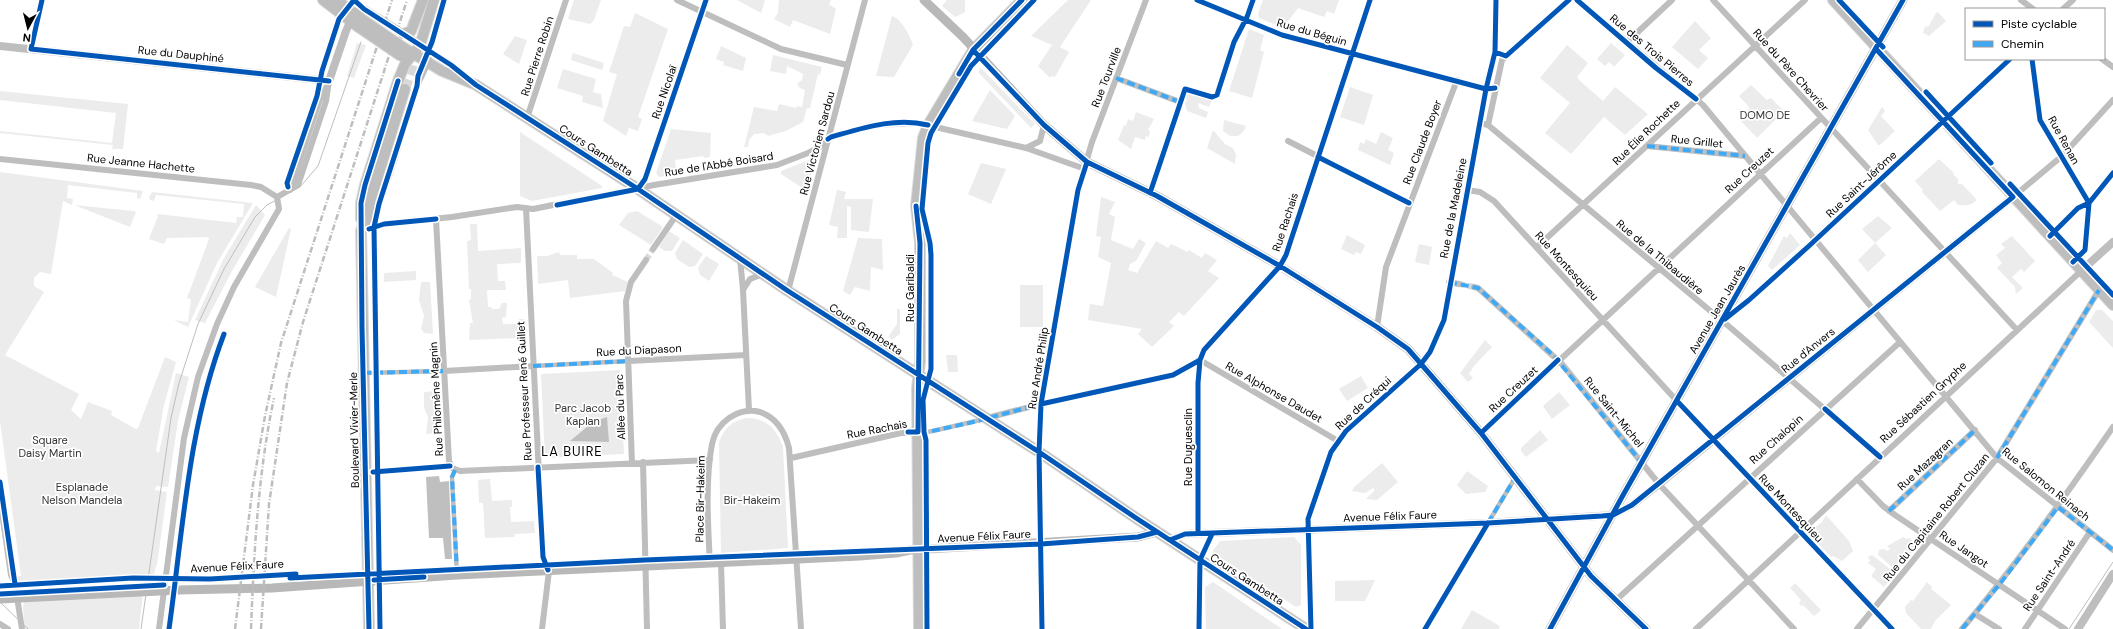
<svg xmlns="http://www.w3.org/2000/svg" width="2113" height="629" font-family="'DM Sans',sans-serif">
	<rect width="100%" height="100%" fill="#fff"/>
	<path fill="#ececec" d="M574 0H601L594 20 590 24 568 19Z
		M737 0H765L761 13Z
		M779 0H831L829 4 836 9 830 34 793 20 790 27 774 19 778 13Z
		M947 0H965V12L955 17 942 6Z
		M1068 0H1091L1060 47 1069 52 1055 77 1051 76 1050 78 1038 66 1052 45 1031 36Z
		M1263 0H1339L1334 14 1327 11 1324 17 1298 8 1283 28 1259 18 1258 14Z
		M1938 12 1946 21 1929 36 1923 33 1925 26 1928 27 1936 13Z
		M635 13 668 29 638 117 642 119 638 131 629 128 626 136 603 121 617 74 609 72 624 26 630 27Z
		M892 16C903 20 910 37 913 45L894 77 876 76Z
		M1695 21 1711 38 1699 50 1708 58 1698 69 1672 47Z
		M1249 29 1264 35 1260 50 1264 52 1252 98 1229 91Z
		M515 36 527 40 519 64 503 54Z
		M357 43 366 45 354 78 347 76Z
		M1611 43 1625 55 1614 67 1609 62 1605 66 1597 59Z
		M1567 45 1588 63 1577 77 1579 80 1603 101 1615 87 1648 114 1625 135 1604 117 1571 154 1545 133 1570 103 1540 78Z
		M721 46 746 58 743 71 723 65 724 62 716 59Z
		M573 53 604 63 602 70 571 60Z
		M773 55 822 67 820 75 818 74 810 108H807L803 122 786 131 768 136 764 133 754 134 749 140 748 147H744L754 107 777 111 779 104 796 108 797 106 802 107 805 90 800 88 797 84 802 80 803 74 787 66 786 74 770 71Z
		M981 68 1035 124 1031 128 978 72Z
		M563 69 596 79 593 92 601 94 603 108 582 102 583 96 557 88Z
		M1751 85 1767 100 1771 98 1784 111 1757 138 1741 121 1752 116 1748 109 1750 108 1739 96Z
		M1350 87 1373 95 1364 125 1340 117Z
		M990 90 1015 116 1007 129 972 121Z
		M0 91 128 104 123 149H112L113 145 0 133V131L112 143 116 113 0 100Z
		M1186 92 1212 100 1209 107 1198 103 1199 108 1208 112 1206 118 1187 111 1185 104 1187 99 1184 98Z
		M1882 107 1885 111 1881 116 1895 131 1880 145H1878L1868 130Z
		M1136 112 1154 119 1148 130 1150 131 1149 137 1146 136 1145 140 1135 137 1131 149 1118 140 1124 125 1126 126 1128 119 1133 121Z
		M1224 120 1246 126 1244 131 1238 136H1230L1223 131Z
		M671 129 711 133 710 157 704 158 703 156 675 160 677 174 659 177 656 173Z
		M1213 130 1225 144 1233 148 1236 155 1235 164 1207 148Z
		M520 132 602 186V188L532 201 520 196Z
		M1381 132 1393 138 1388 150 1394 153 1390 165 1358 150 1360 142 1364 144 1366 139 1376 144Z
		M1939 159 1954 173 1953 174 1958 179V184H1962L1977 200C1971 205 1967 206 1958 205L1954 200 1940 211 1922 192 1923 190 1915 181Z
		M809 160 814 164 808 187 804 189 781 174V171Z
		M981 163 1006 169 991 204 968 194Z
		M0 172 143 191 140 199 137 198V193L68 185 67 198 73 199 72 205 63 201 51 274 40 272 34 278V286L44 292 5 355 79 394 71 410 81 419 88 402 112 411 111 415 136 429 138 428 165 357 176 362 164 405 156 451 159 453 176 373 189 377 178 421 168 487 156 486 155 490 167 492 157 565 156 566 154 575 145 574 144 576 19 583 17 576H21L0 421Z
		M837 190 846 192 844 199H873L869 232 851 230V207L847 206V238H837L838 227 829 225Z
		M152 192 253 203 217 263 188 327 174 320 188 322 191 299 187 298 209 239 208 237 167 238 164 244 149 239 158 216H157L158 214 236 223 237 217H243L244 204 156 195 154 201 150 200 149 197Z
		M1101 197 1115 202 1109 214 1115 217 1111 240 1133 249 1139 239 1146 243 1136 261 1130 264 1128 270 1137 273 1156 241 1168 248 1171 244 1188 252 1189 250 1202 258 1205 253 1217 260 1208 271 1219 278 1184 316 1179 312 1169 322 1174 326 1152 347 1138 334 1142 329 1088 320 1090 304 1103 306 1111 263 1098 257 1101 237 1096 236Z
		M74 205 133 211 136 212 130 227Z
		M256 205 265 215 232 271 205 323 195 320 224 258Z
		M637 211 663 227 651 245 619 225 628 213Z
		M1878 216 1892 228 1875 243 1886 255 1868 272 1858 260 1875 243 1862 229Z
		M470 224H477L478 251 521 248V263L497 264 498 281H505L506 290H487L488 307H491L492 309H499L502 303H507L506 317 502 318 503 324H518L519 319H524L525 341H517V338L469 340 470 323H473L469 300 471 299V289H469L467 241 471 240Z
		M289 228 291 229 276 297 255 287Z
		M669 231 680 238 672 251H665L659 247Z
		M1790 233 1800 245 1772 270 1768 266 1784 236 1787 238Z
		M1347 235 1365 245 1361 254 1356 252 1354 255 1341 249Z
		M2012 236 2035 261 2024 272 2021 269 2012 277 2023 288 2016 294 2015 287 1997 268 2002 263 1996 255 2005 248 2001 244Z
		M858 238 882 239 883 270 871 267 870 291 855 287 850 295 843 291Z
		M683 240 703 254 695 266 689 267 677 259 675 253Z
		M1419 244 1432 247 1429 265 1415 262Z
		M559 252 560 255H577V259H594L613 273 612 275 628 282 625 291 570 298 568 280 538 284 537 256H547Z
		M706 256 719 264 709 281 700 275 698 268Z
		M416 271V280L384 282V273Z
		M421 282H430L433 334 424 333 421 329 424 316 419 300Z
		M1020 285H1043V327H1020Z
		M897 309H900V334L892 340 888 337 897 324Z
		M2096 310H2102L2113 321V348L2089 322Z
		M1485 340 1492 347 1474 366 1469 374 1473 378 1468 382 1460 373Z
		M946 355H957L958 372H948Z
		M620 370 624 454 545 458 541 374Z
		M1361 376 1368 388 1347 401 1339 389Z
		M436 391 438 433 426 434 428 418 424 407V392Z
		M1559 392 1570 405 1552 419 1543 406Z
		M747 418C767 418 777 430 783 447L788 548 721 553 719 443C723 429 733 420 747 418Z
		M1540 430 1548 440 1526 457 1521 451V448Z
		M1382 463 1398 482 1377 500 1366 499 1375 490 1373 488 1365 493 1352 491 1354 487Z
		M1467 471 1488 486 1485 492 1466 494 1457 485Z
		M490 479 492 501 512 500V507H510L511 522 534 521 535 533 515 534 514 537 485 538 483 503H479L478 480Z
		M1826 515 1849 541 1853 551 1842 561 1833 556 1831 557 1808 533 1822 522Z
		M1294 537 1301 545V605L1296 607 1212 552 1220 541Z
		M1903 537 1906 539 1909 538 1918 545 1897 571 1878 555 1879 550 1884 549 1887 551 1890 549 1887 546Z
		M1872 555 1895 573 1884 587 1871 576 1876 569 1868 563 1870 561 1868 557Z
		M1375 580 1365 601H1335V581Z
		M1213 582 1282 629H1206L1205 587Z
		M1927 582 1932 587 1931 589 1951 605 1935 621 1931 629H1921L1906 613 1905 607 1911 600 1913 601Z
		M1795 583 1821 610 1814 616 1803 605 1801 606 1799 603 1801 600 1790 588Z
		M143 594 139 629H25L23 608 24 602Z
		M1472 610 1500 626 1499 629H1461Z"/>
	<path fill="#bfbfbf" d="M607 417 609 442 570 441 593 422Z
		M439 476 440 482 449 481 452 559H445L443 538H429L426 477Z"/>
	<g fill="none" stroke-linecap="round" stroke-linejoin="round">
		<path stroke="#d9d9d9" stroke-width="6" stroke-dasharray="6 3" stroke-linecap="butt" d="M646 260 653 249
			M1459 284 1474 287"/>
		<path stroke="#d9d9d9" stroke-width="10" stroke-dasharray="10 5" stroke-linecap="butt" d="M405 89 419 47"/>
		<defs>
			<path id="primary" d="M323 0 357 26
				M337 0 360 18
				M1833 0 2113 305
				M411 31 423 0
				M404 48 442 71 476 85 638 189 788 291 1039 452 1136 518 1306 629
				M361 219V203L365 185 398 81 405 64 420 45 434 0
				M369 629 361 231 405 89
				M919 629 917 388 920 362V243L916 206 923 138 928 125 973 50 1022 0"/>
		</defs>
		<use href="#primary" stroke="#dbdbdb" stroke-width="12"/>
		<path stroke="#bebebe" stroke-width="4.5" d="M533 366 629 361
			M364 373 444 371
			M918 432H928L985 419
			M455 470 452 477 457 575
			M1488 523 1515 478"/>
		<path stroke="#bebebe" stroke-width="6" d="M677 0 781 49 847 65
			M1197 0 1282 35 1486 89 1495 88
			M1577 0 1703 105 1997 458 2113 550
			M1713 0 2017 330
			M2021 0 2033 9
			M2063 9 2073 0
			M1626 43 1672 0
			M31 49 42 0
			M2032 59 2040 120 2089 203
			M2102 59 2113 67
			M1116 78 1180 102
			M527 118 566 0
			M1480 123 1488 125 1732 329 1880 457
			M1488 125 1502 60 1569 0
			M1288 141 1409 203
			M1647 146 1745 156
			M1026 148 1040 141 1044 125
			M0 159 251 185 261 187 277 197
			M638 189 645 179 706 0
			M290 190 320 99 327 86
			M1467 190 1480 192 1494 201 1677 401 1892 629
			M1150 193 1185 89 1212 97 1217 95 1234 42 1247 17 1253 0
			M2013 197 2062 156 2113 100
			M526 208 543 557 549 571 542 629
			M436 219 449 461 452 468 460 471 710 460
			M367 223C393 183 400 132 417 87 422 72 429 68 429 50L420 45
			M361 231 384 224 452 217 517 207 533 209 654 185 777 165 808 153 820 147 831 137 873 125 918 123 1026 148 1085 169
			M2050 236 2078 208 2089 203 2113 173
			M1537 247 1805 0
			M653 249 677 214
			M740 258 743 290 750 279 763 274
			M2073 262 2085 250 2089 203
			M1449 282 1459 284
			M1474 287 1478 288 1562 364 1659 484 1794 629
			M743 290 749 410
			M788 291 865 0
			M1724 320 1749 300 2010 59
			M1377 327 1386 267 1457 80
			M1200 360 1338 441
			M629 361 746 355
			M444 371 533 366
			M987 418 1041 404 1173 375 1200 360
			M1481 433 1821 118
			M791 458 901 433 918 432
			M643 462 647 629
			M632 463 626 301 631 282 646 260
			M1857 479 1883 506 1895 515 2065 629
			M0 499 11 575 15 584 22 629
			M1889 511 1975 430
			M1198 533V383L1200 360 1204 350 1280 266 1286 255 1370 0
			M721 563 723 629
			M710 564C708 526 705 481 712 444 716 423 738 406 760 412 777 418 785 432 789 448L801 629
			M1615 601 1899 343
			M1975 614 1999 629
			M0 624 8 629
			M159 629 184 438 198 377 217 324 234 287 279 209 277 197 298 185 326 101 329 81
			M1042 629 1039 452 1041 404 1078 190 1092 142 1146 0
			M1199 629 1200 560 1212 534
			M1311 629 1308 519 1331 452 1346 431 1421 364 1430 352 1444 320 1486 89 1495 52 1496 0
			M1425 629 1488 523
			M1696 629 2081 271
			M1857 629 1997 458 2099 290
			M1962 629C2017 564 2065 497 2113 427
			M2025 629 2090 532"/>
		<path stroke="#bebebe" stroke-width="8" d="M407 36 420 45
			M0 46 329 81 346 31 354 13 364 9
			M2081 271 2113 242
			M1170 540 1185 534 1488 523 1613 515 1632 505 1659 484 2013 197
			M2078 629 2113 574"/>
		<path stroke="#b8b8b8" stroke-width="9" d="M924 0 963 37 1044 125 1087 162 1157 196 1280 266 1377 327 1408 349 1481 433 1591 576 1646 629
			M0 599 179 590 272 588 457 575 860 556 896 553 910 550 1138 537 1157 532
			M1550 629 1622 497 1903 0"/>
		<use href="#primary" stroke="#bebebe" stroke-width="10"/>
		<path stroke="#bebebe" stroke-width="1" d="M0 602 28 629
			M141 629 171 418 179 383 198 324 224 269 255 217 267 205 300 187 318 166 361 42
			M2069 629 2113 562"/>
		<path stroke="#bebebe" stroke-width="2.5" stroke-dasharray="6 2 1 2" stroke-linecap="butt" d="M235 629 253 485 265 416 281 343 392 0
			M251 629C254 552 258 473 274 398
			M261 629 269 504 287 383 303 322 407 0"/>
		<defs>
			<path id="primary-bridge" d="M360 18 404 48
				M357 26 401 56
				M403 34 411 31"/>
		</defs>
		<use href="#primary-bridge" stroke="#dbdbdb" stroke-width="12" stroke-linecap="butt"/>
		<path stroke="#bebebe" stroke-width="8" d="M364 9 407 36"/>
		<use href="#primary-bridge" stroke="#bebebe" stroke-width="10"/>
		<path stroke="#3fa9f5" stroke-width="4" stroke-dasharray="8 4" stroke-linecap="butt" d="M1116 78 1180 102
			M1647 146 1745 156
			M1449 282 1478 288 1554 356 1642 463
			M533 366 629 361
			M363 373 444 371
			M920 432H928L969 423 1041 404
			M1997 458 2099 290
			M455 470 452 477 457 572
			M1889 511 1975 430
			M1488 523 1515 478
			M1962 629 1999 585 2058 507 2113 550"/>
		<defs>
			<path id="cycleway" d="M42 0 31 49 329 81
				M354 0 364 9 451 65 476 85 638 189 788 291 1039 452 1136 518 1306 629
				M1197 0 1282 35 1486 89 1495 88
				M1577 0 1656 68 1696 99
				M1839 0 1883 47
				M973 50 1044 125 1087 162 1157 196 1280 266 1377 327 1408 349 1481 433 1591 576 1646 629
				M1495 52 1506 56 1569 0
				M2032 59 2040 120 2089 203
				M959 74 973 50 1022 0
				M1926 92 1991 163
				M828 139 831 137C863 128 895 117 928 125
				M1318 157 1409 203
				M2010 184 2113 295
				M288 187 287 183 317 96 322 71 339 19 354 0
				M1150 193 1185 89 1212 97 1217 95 1234 42 1247 17 1253 0
				M557 205 638 189 645 179 706 0
				M369 229 384 224 436 219
				M2050 236 2078 208 2089 203 2113 173
				M2073 262 2085 250 2089 203
				M1725 319 1749 300 1810 245 2010 59
				M1677 401 1892 629
				M1041 404 1173 375 1200 360
				M1825 409 1880 457
				M908 432H918L920 243 916 206
				M1481 433 1558 360
				M538 467 543 557 548 570
				M373 472 450 466
				M0 482 15 584
				M1198 533V383L1200 360 1204 350 1280 266 1286 255 1370 0
				M1170 540 1185 534 1488 523 1602 516 1613 515 1632 505 2013 197 1876 49
				M290 578 645 560 1041 544 1138 537 1157 532
				M374 580 424 577
				M0 586 133 578 210 579 296 574
				M0 594 164 585
				M169 629C183 530 188 428 224 334
				M369 629 362 328 361 203 365 185 398 81
				M380 629 374 227 379 204 417 86 418 76 432 42 444 0
				M927 629 926 440 924 432 923 400 931 369V255L930 243 922 209 928 143 931 133 971 66 1034 0
				M1042 629 1039 452 1041 404 1078 190 1087 162
				M1199 629 1200 560 1212 534
				M1311 629 1308 519 1331 452 1346 431 1421 364 1430 352 1444 320 1486 89 1495 52 1496 0
				M1425 629 1488 523
				M1550 629 1622 497 1903 0"/>
		</defs>
		<use href="#cycleway" stroke="#fff" stroke-width="8"/>
		<use href="#cycleway" stroke="#0057b8" stroke-width="5"/>
	</g>
	<g text-anchor="middle" stroke-width="3.5" stroke-linejoin="round" paint-order="stroke">
		<g font-size="11" fill="#000" stroke="#fff">
			<text transform="translate(1312 32) rotate(16)" y="4">Rue du Béguin</text>
			<text transform="translate(1652 50) rotate(40)" y="4">Rue des Trois Pierres</text>
			<text transform="translate(181 54) rotate(6)" y="4">Rue du Dauphiné</text>
			<text transform="translate(537 56) rotate(-72)" y="4">Rue Pierre Robin</text>
			<text transform="translate(1791 70) rotate(48)" y="4">Rue du Père Chevrier</text>
			<text transform="translate(1106 77) rotate(-69)" y="4">Rue Tourville</text>
			<text transform="translate(664 92) rotate(-71)" y="4">Rue Nicolaï</text>
			<text transform="translate(1646 132) rotate(-44)" y="4">Rue Élie Rochette</text>
			<text transform="translate(2064 140) rotate(61)" y="4">Rue Renan</text>
			<text transform="translate(1697 141) rotate(6)" y="4">Rue Grillet</text>
			<text transform="translate(1422 142) rotate(-69)" y="4">Rue Claude Boyer</text>
			<text transform="translate(817 143) rotate(-75)" y="4">Rue Victorien Sardou</text>
			<text transform="translate(596 150) rotate(33)" y="4">Cours Gambetta</text>
			<text transform="translate(141 163) rotate(6)" y="4">Rue Jeanne Hachette</text>
			<text transform="translate(719 164) rotate(-9)" y="4">Rue de l'Abbé Boisard</text>
			<text transform="translate(1749 170) rotate(-43)" y="4">Rue Creuzet</text>
			<text transform="translate(1861 184) rotate(-43)" y="4">Rue Saint-Jérôme</text>
			<text transform="translate(1453 208) rotate(-79)" y="4">Rue de la Madeleine</text>
			<text transform="translate(1285 222) rotate(-72)" y="4">Rue Rachais</text>
			<text transform="translate(1660 257) rotate(40)" y="4">Rue de la Thibaudière</text>
			<text transform="translate(1567 266) rotate(48)" y="4">Rue Montesquieu</text>
			<text transform="translate(910 288) rotate(-90)" y="4">Rue Garibaldi</text>
			<text transform="translate(1717 309) rotate(-60)" y="4">Avenue Jean Jaurès</text>
			<text transform="translate(866 329) rotate(33)" y="4">Cours Gambetta</text>
			<text transform="translate(639 350) rotate(-3)" y="4">Rue du Diapason</text>
			<text transform="translate(1808 350) rotate(-39)" y="4">Rue d'Anvers</text>
			<text transform="translate(1038 368) rotate(-81)" y="4">Rue André Philip</text>
			<text transform="translate(1513 389) rotate(-43)" y="4">Rue Creuzet</text>
			<text transform="translate(524 391) rotate(-93)" y="4">Rue Professeur René Guillet</text>
			<text transform="translate(1274 392) rotate(30)" y="4">Rue Alphonse Daudet</text>
			<text transform="translate(436 399) rotate(-93)" y="4">Rue Philomène Magnin</text>
			<text transform="translate(1923 402) rotate(-43)" y="4">Rue Sébastien Gryphe</text>
			<text transform="translate(1363 403) rotate(-43)" y="4">Rue de Créqui</text>
			<text transform="translate(620 407) rotate(-92)" y="4">Allée du Parc</text>
			<text transform="translate(1614 412) rotate(51)" y="4">Rue Saint-Michel</text>
			<text transform="translate(877 429) rotate(-11)" y="4">Rue Rachais</text>
			<text transform="translate(354 430) rotate(-91)" y="4">Boulevard Vivier-Merle</text>
			<text transform="translate(1776 439) rotate(-42)" y="4">Rue Chalopin</text>
			<text transform="translate(1188 447) rotate(-90)" y="4">Rue Duguesclin</text>
			<text transform="translate(1925 464) rotate(-43)" y="4">Rue Mazagran</text>
			<text transform="translate(2046 484) rotate(39)" y="4">Rue Salomon Reinach</text>
			<text transform="translate(700 499) rotate(-89)" y="4">Place Bir-Hakeim</text>
			<text transform="translate(1791 508) rotate(47)" y="4">Rue Montesquieu</text>
			<text transform="translate(1390 516) rotate(-2)" y="4">Avenue Félix Faure</text>
			<text transform="translate(1936 517) rotate(-51)" y="4">Rue du Capitaine Robert Cluzan</text>
			<text transform="translate(984 536) rotate(-3)" y="4">Avenue Félix Faure</text>
			<text transform="translate(1964 549) rotate(34)" y="4">Rue Jangot</text>
			<text transform="translate(237 566) rotate(-3)" y="4">Avenue Félix Faure</text>
			<text transform="translate(2049 575) rotate(-56)" y="4">Rue Saint-André</text>
			<text transform="translate(1247 579) rotate(33)" y="4">Cours Gambetta</text>
		</g>
		<g font-size="11" fill="#333" stroke="#fff">
			<text x="1765" y="119">DOMO DE</text>
			<text x="583" y="412">Parc Jacob<tspan x="583" dy="13">Kaplan</tspan></text>
			<text x="50" y="444">Square<tspan x="50" dy="13">Daisy Martin</tspan></text>
			<text x="82" y="491">Esplanade<tspan x="82" dy="13">Nelson Mandela</tspan></text>
			<text x="752" y="504">Bir-Hakeim</text>
		</g>
		<g font-size="13" letter-spacing="1" fill="#000" stroke="#fff">
			<text x="572" y="456">LA BUIRE</text>
		</g>
	</g>
	<rect x="1965" y="8" width="140" height="52" fill="#ffffff" stroke="#999999"/>
	<rect x="1973" y="21" width="20" height="6" fill="#0057b8" stroke="#999999"/>
	<text x="2001" y="28" font-size="12" fill="#000000">Piste cyclable</text>
	<rect x="1973" y="41" width="20" height="6" fill="#3fa9f5" stroke="#999999"/>
	<text x="2001" y="48" font-size="12" fill="#000000">Chemin</text>
	<g transform="translate(28 28) rotate(187)" stroke="#ffffff" stroke-width="3" paint-order="stroke">
	<path d="M0-3L7 15L0 10L-7 15Z" fill="#000000"/>
	<text y="-6" font-size="11" font-weight="bold" text-anchor="middle" fill="#000000">N</text>
	</g>
</svg>
